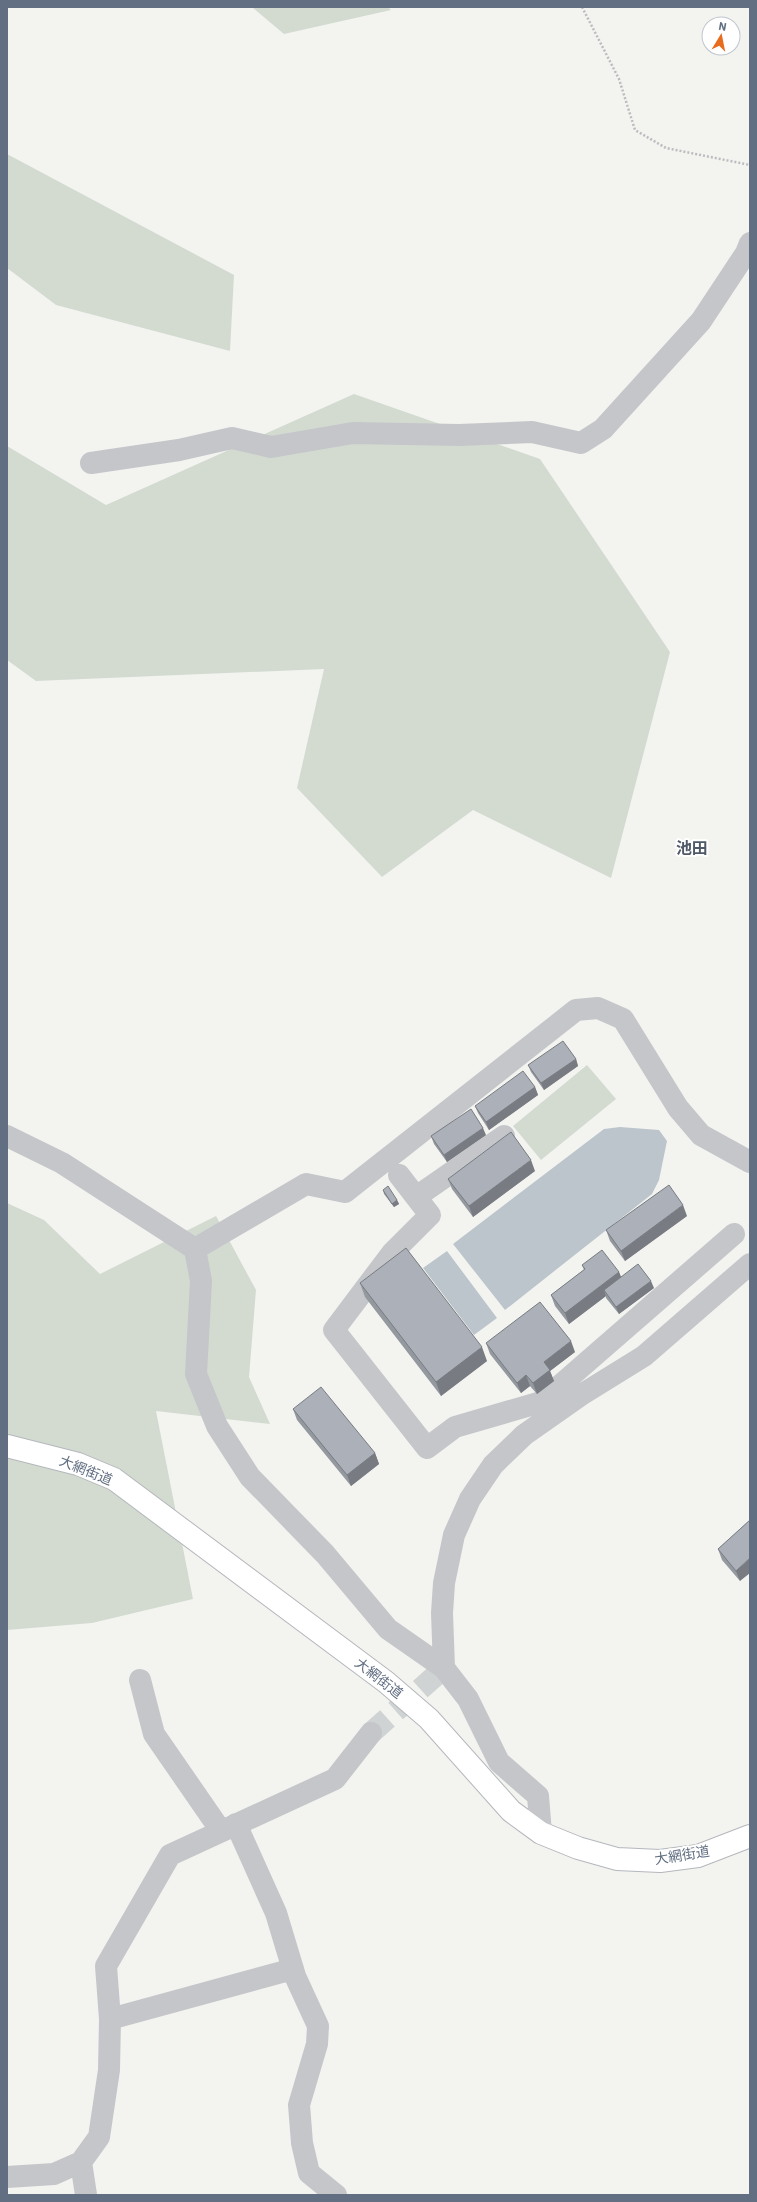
<svg xmlns="http://www.w3.org/2000/svg" width="757" height="2202" font-family="'IBM Plex Sans','Noto Sans JP',sans-serif">
	<rect width="100%" height="100%" fill="#f3f4f0"/>
	<path fill="#d3dbd1" d="M252 7H388L391 10 284 34Z
		M7 154 234 275 230 351 56 305 7 268Z
		M354 394 540 459 670 652 611 878 473 810 382 877 297 788 324 669 36 681 7 660V446L106 505Z
		M587 1065 616 1099 541 1160 513 1126Z
		M7 1203 44 1220 100 1274 216 1216 256 1290 249 1377 270 1424 156 1411 193 1599 92 1623 7 1630Z"/>
	<path fill="#bcc5cc" d="M620 1127 659 1130 667 1141 659 1180 652 1194 505 1310 453 1244 604 1129Z
		M447 1251 497 1318 474 1335 423 1268Z"/>
	<g fill="none" stroke-linecap="round" stroke-linejoin="round">
		<path stroke="#cfd3d4" stroke-width="22" stroke-dasharray="22 11" stroke-linecap="butt" d="M371 1733 444 1668"/>
		<defs>
			<path id="major" d="M7 1446 78 1464 114 1479 386 1682 429 1719 511 1811 541 1833 578 1848 617 1859 660 1861 698 1856 750 1836"/>
		</defs>
		<use href="#major" stroke="#b4b7bc" stroke-width="24"/>
		<path stroke="#bbbcbf" stroke-width="2.5" stroke-dasharray="2 2" stroke-linecap="butt" d="M582 7 619 79 635 130 666 148 750 165"/>
		<path stroke="#c4c6ca" stroke-width="22" d="M91 463 179 450 232 438 271 447 353 433 459 435 532 432 581 443 603 429 701 321 746 253 750 243
			M7 1136 62 1163 195 1249 201 1281 196 1374 217 1426 250 1477 325 1554 388 1629 444 1668 468 1699 499 1762 538 1796 541 1833
			M399 1175 430 1215 392 1253 334 1330 427 1448 455 1427 541 1402 734 1234
			M416 1197 504 1136
			M195 1249 306 1184 345 1192 576 1010 598 1008 623 1019 678 1108 701 1135 750 1162
			M444 1668 442 1613 444 1583 454 1535 470 1499 493 1465 524 1435 581 1395 644 1356 750 1264
			M140 1680 154 1734 221 1831
			M236 1824 276 1913 295 1976 318 2026 317 2044 299 2105 302 2143 309 2173 336 2195
			M110 2019 293 1969
			M81 2162 86 2195
			M7 2177 54 2174 81 2162 99 2137 109 2070 110 2019 106 1966 170 1855 335 1779 371 1733"/>
		<use href="#major" stroke="#fff" stroke-width="22"/>
	</g>
	<path fill="#94989f" d="M576 1059 578 1066 544 1090 531 1072 528 1065Z
		M535 1087 538 1095 489 1130 478 1113 475 1106Z
		M486 1135 447 1162 434 1144 431 1136Z
		M535 1171 473 1217 452 1189 448 1179Z
		M383 1190 397 1200 399 1204 394 1207 384 1194Z
		M687 1216 625 1261 610 1241 606 1230Z
		M582 1265 619 1272 621 1277 654 1288 619 1314 606 1298V1296L569 1324 555 1306 551 1295 584 1270Z
		M360 1283 487 1361 441 1396 365 1297Z
		M486 1343 575 1352 550 1371 554 1381 537 1394 530 1386 521 1393 490 1354Z
		M293 1409 375 1453 379 1464 351 1486 297 1420Z
		M750 1520 740 1581 722 1560 718 1549Z"/>
	<path fill="#787c82" d="M576 1059 578 1066 544 1090 541 1083Z
		M535 1087 538 1095 489 1130 486 1122Z
		M483 1128 486 1135 447 1162 444 1155Z
		M531 1160 535 1171 473 1217 469 1206Z
		M397 1200 399 1204 394 1207 392 1204Z
		M683 1205 687 1216 625 1261 621 1251Z
		M619 1272 623 1282 604 1290 606 1296 569 1324 565 1313Z
		M651 1281 654 1288 619 1314 616 1307Z
		M571 1341 575 1352 550 1371 554 1381 537 1394 533 1383 544 1362Z
		M482 1347 487 1361 441 1396 436 1382Z
		M526 1375 530 1386 521 1393 517 1383Z
		M375 1453 379 1464 351 1486 347 1475Z
		M750 1558V1573L740 1581 736 1571Z"/>
	<path fill="#acb1b9" stroke="#787c82" d="M563 1041 576 1059 541 1083 528 1065Z
		M523 1071 535 1087 486 1122 475 1106Z
		M471 1109 483 1128 444 1155 431 1136Z
		M511 1132 531 1160 469 1206 448 1179Z
		M669 1185 683 1205 621 1251 606 1230Z
		M388 1186 397 1200 392 1204 383 1190Z
		M406 1248 482 1347 436 1382 360 1283Z
		M602 1250 619 1272 565 1313 551 1295 585 1269 582 1265Z
		M638 1264 651 1281 616 1307 604 1290Z
		M540 1302 571 1341 544 1362 550 1370 533 1383 526 1375 517 1383 486 1343Z
		M321 1387 375 1453 347 1475 293 1409Z
		M750 1520V1558L736 1571 718 1549Z"/>
	<g text-anchor="middle" stroke-width="4" stroke-linejoin="round" paint-order="stroke">
		<g font-size="14" fill="#626f82" stroke="#fff">
			<text transform="translate(86 1470) rotate(22)" y="5">大網街道</text>
			<text transform="translate(379 1678) rotate(38)" y="5">大網街道</text>
			<text transform="translate(682 1855) rotate(-9)" y="5">大網街道</text>
		</g>
		<g font-size="16" font-weight="bold" fill="#505967" stroke="#fff">
			<text x="692" y="854">池田</text>
		</g>
	</g>
	<rect width="757" height="2202" fill="none" stroke="#626f82" stroke-width="16"/>
	<g transform="translate(721 36) rotate(10)"><circle r="19" fill="#ffffff" stroke="#c0c5cd"/>
	<path d="M0-3L7 15L0 10L-7 15Z" fill="#e76d1d"/>
	<text y="-6" font-size="11" font-weight="bold" text-anchor="middle" fill="#626f82">N</text>
	</g>
</svg>
